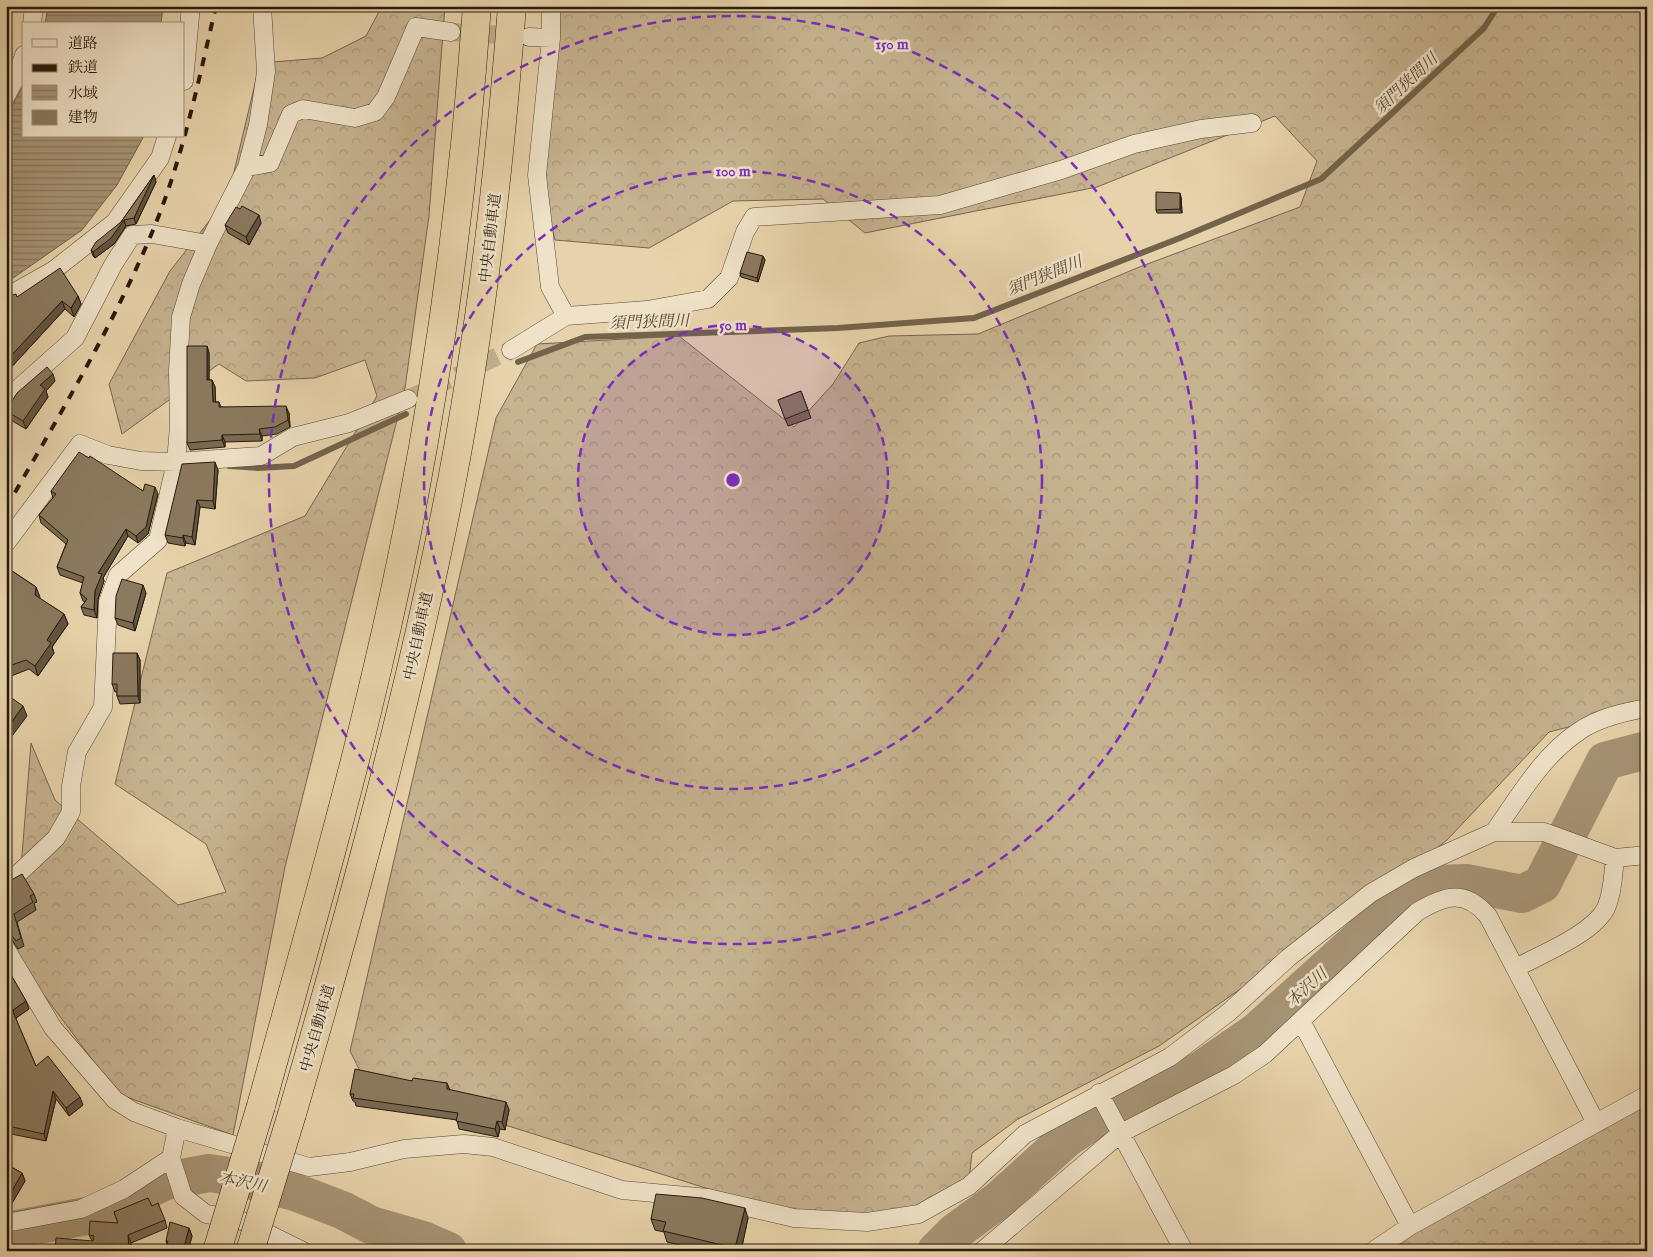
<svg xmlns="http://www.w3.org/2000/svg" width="1653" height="1257" font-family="'IM FELL English','Noto Serif JP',serif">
	<defs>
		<pattern id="forest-crowns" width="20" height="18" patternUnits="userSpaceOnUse" patternTransform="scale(1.25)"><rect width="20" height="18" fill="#c6b390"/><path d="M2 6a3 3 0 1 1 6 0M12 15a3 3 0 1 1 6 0" fill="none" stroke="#aa997b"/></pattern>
		<pattern id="water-rules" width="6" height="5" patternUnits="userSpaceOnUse" patternTransform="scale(1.25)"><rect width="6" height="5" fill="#a69475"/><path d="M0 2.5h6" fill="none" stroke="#87785e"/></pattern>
	</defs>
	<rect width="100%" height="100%" fill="#e7d3ab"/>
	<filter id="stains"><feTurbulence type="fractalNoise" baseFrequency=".004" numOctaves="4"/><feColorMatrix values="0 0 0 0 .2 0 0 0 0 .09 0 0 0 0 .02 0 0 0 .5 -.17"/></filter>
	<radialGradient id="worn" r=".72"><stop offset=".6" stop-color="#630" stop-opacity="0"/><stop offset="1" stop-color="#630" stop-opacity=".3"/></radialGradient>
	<path fill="url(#forest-crowns)" stroke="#76664e" d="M382 6H445L429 216 405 388 285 867 233 1135 118 1094 14 955 31 743 55 800 178 905 226 892 206 844 115 784 167 573 305 516 377 396 365 360 315 378 246 381 219 364 122 434 109 384 170 271 228 197 260 63 322 58 366 36Z
		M546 6H1647V707L1549 732 1447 840 1402 876 1159 1046 1018 1119 972 1153 968 1190 918 1218 798 1217 365 1081 350 1051 496 418 537 344 679 336 794 427 833 384 859 343 889 336 978 334 1142 266 1300 207 1317 161 1275 116 1097 187 865 233 823 199 733 201 649 248 555 240 542 185Z
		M1647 1092V1251H1375Z"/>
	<path fill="url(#water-rules)" stroke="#73634b" d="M48 6H163L161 24H45Z
		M24 84V136H144L117 185 82 230 6 283V117Z"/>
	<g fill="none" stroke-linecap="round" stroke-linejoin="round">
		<path stroke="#73634b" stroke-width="6" d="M518 362 585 337 838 328 974 318 1180 238 1321 179 1484 28 1498 6
			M229 466 258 468 294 466 406 414"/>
		<path stroke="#a69475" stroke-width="38" d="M6 1231 92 1215 166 1181 209 1173 237 1177 295 1192 342 1210 371 1225 423 1240 448 1251
			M936 1251 955 1232 1000 1199 1066 1139 1096 1119 1201 1070 1256 1032 1405 897 1436 884 1466 883 1522 894 1542 884 1605 761 1647 750"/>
		<path stroke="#c1ae8b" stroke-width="18" stroke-dasharray="18 9" stroke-linecap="butt" d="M451 32 520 36
			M408 399 511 350"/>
		<defs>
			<path id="street" d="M551 6V38L537 175 550 287 566 316
				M32 24 34 6
				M529 37 551 38
				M184 81 191 6
				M6 96 19 71 24 55
				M247 167 270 163 291 114 303 109 355 118 375 112 386 97 416 27 451 32
				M6 297 54 270 115 222 160 158 167 136
				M511 350 566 316 647 310 708 299 729 278 745 232 754 217 940 205 1061 170 1134 144 1201 129 1252 123
				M6 405 11 395 75 338 113 265 132 235 152 234 208 244
				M6 543 80 444 108 455 141 461 176 462 261 456 293 437 349 423 408 399
				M1494 832C1519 797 1542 756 1578 732 1597 718 1624 712 1647 708
				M6 876 17 875 56 838 71 812V786L77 752 103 707 108 602 118 575 158 540 176 462 179 426 178 371 181 317 191 284 208 244 247 167 258 125 266 72 262 6
				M6 949 53 1028 115 1100 134 1112 177 1128 309 1167 350 1162 404 1149 464 1144 493 1147 622 1190 708 1198 794 1218 867 1222 919 1214 969 1186 1025 1134 1170 1057 1229 1012 1288 958 1371 893 1414 868 1494 832H1544L1615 858 1647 855
				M1516 968C1541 954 1593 934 1606 908 1613 892 1613 874 1615 858
				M1301 1021 1410 1226
				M1099 1093 1184 1251
				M177 1128 171 1158 183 1196 206 1214 238 1219 303 1251
				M6 1223 81 1209 124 1189 171 1158
				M982 1251 1121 1133 1234 1075 1265 1054 1417 912C1445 895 1465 889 1488 916L1596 1123
				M1373 1251 1410 1226 1647 1095"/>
			<path id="highway" d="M261 1106C301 961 343 816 377 670 429 451 461 230 477 6
				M292 1114C353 905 410 694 452 480 482 323 500 165 512 6"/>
		</defs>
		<use href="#street" stroke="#574834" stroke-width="19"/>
		<use href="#highway" stroke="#27190c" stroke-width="29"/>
		<use href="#street" stroke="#efe2c8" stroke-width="18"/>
		<use href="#highway" stroke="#e7d3ab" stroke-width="28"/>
		<path stroke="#27190c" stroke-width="4" stroke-dasharray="9 9" stroke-linecap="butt" d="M6 508C57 419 111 330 151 235 182 162 198 83 216 6"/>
		<defs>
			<path id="highway-bridge" d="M217 1251 261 1106
				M250 1251 292 1114"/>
		</defs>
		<use href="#highway-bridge" stroke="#27190c" stroke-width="29" stroke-linecap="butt"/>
		<use href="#highway-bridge" stroke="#e7d3ab" stroke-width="28"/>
	</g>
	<path fill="#786952" stroke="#27190c" d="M154 175 156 182 136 224 126 226 114 244 95 258 93 256 91 250 121 222Z
		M1181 197 1182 213H1157L1156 210Z
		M261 223 249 245 228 233 225 225Z
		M765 260 758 282 741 277 740 273Z
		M78 296 81 304 74 317 65 309 6 373V297Z
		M207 346 209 353V380H212L215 387V402H219L221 407 289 413 290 427 277 434 262 436V441L225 442V447L190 450 187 443Z
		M55 381 46 391 48 397 26 429 9 419 6 411Z
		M801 391 811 418 788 426 778 400Z
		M89 458 143 491 158 494 148 534 138 543 128 536 103 578 104 581 98 599 97 618 84 615 81 607 85 602 83 601 80 593 83 583 60 575 57 567 66 544 41 523 39 515 53 498 51 491Z
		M218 470 215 509 200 507 195 545 186 543 185 546 168 543 165 535Z
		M6 567 36 587 39 598 64 614 68 624 52 647 54 653 38 676 29 669 6 678Z
		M146 593 135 631 118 625 115 618Z
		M137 653 140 660V703L120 704 117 696V692H115L112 684Z
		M6 883 34 894 37 902 34 903 36 910 17 922 24 946 18 949 12 940 6 939Z
		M6 966 26 1001 29 1009 16 1018V1019L36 1066 83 1105 69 1116 56 1099 46 1141 11 1134 6 1141Z
		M412 1081 447 1083 450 1090 509 1110 505 1130 500 1129 498 1137 459 1129 457 1120 356 1106 355 1102 353 1101 350 1094Z
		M6 1164 22 1173 25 1181 11 1205 6 1203Z
		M152 1206 165 1220 167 1228 131 1243V1251H55L92 1241 89 1235 118 1223 114 1212Z
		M748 1218 741 1251H706L667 1242 664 1232 655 1230 651 1219Z
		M189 1228 192 1236 188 1251H167L166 1248 167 1244 166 1241Z"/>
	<path fill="#615542" stroke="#27190c" d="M154 175 156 182 136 224 134 218Z
		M1180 193 1181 197 1182 213 1180 209Z
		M259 215 261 223 249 245 246 237Z
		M124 220 126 226 114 244 95 258 93 252Z
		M763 256 765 260 758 282 757 278Z
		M78 296 81 304 74 317 71 308Z
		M62 301 65 309 6 373V361Z
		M207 346 209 353V387L207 380Z
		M53 374 55 381 46 391 48 397 26 429 23 421 40 385Z
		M212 380 215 387 216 409 213 402Z
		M286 406 289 413 290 427 288 420Z
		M259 429 262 436V441L260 434Z
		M222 435 225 442V447L222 440Z
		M215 462 218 470 215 509 213 501Z
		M155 487 158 494 148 534 138 543 136 536Z
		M197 500 200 507 195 545 192 537Z
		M126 529 128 536 103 578 104 581 98 599 97 618 94 610 95 591 98 573Z
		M183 535 186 543 185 546 183 538Z
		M143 585 146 593 135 631 133 623Z
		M36 587 40 597 39 605 35 595Z
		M64 614 68 624 52 647 54 653 38 676 35 666 47 640Z
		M137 653 140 660V703L138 696Z
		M23 706 27 716 6 744V730Z
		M26 1001 29 1009 16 1018V1020L13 1012V1010Z
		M53 1091 56 1099 46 1141 44 1134Z
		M80 1097 83 1105 69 1116 66 1108Z
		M506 1102 509 1110 505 1130 502 1122Z
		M497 1121 500 1129 498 1137 495 1129Z
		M8 1126 11 1134 6 1141V1128Z
		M22 1173 25 1181 11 1205 8 1198Z
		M745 1208 748 1218 741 1251H736L735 1248Z
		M189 1228 192 1236 188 1251H183Z
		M128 1235 131 1243V1251H129Z"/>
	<path fill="#8b7a5f" stroke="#27190c" d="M154 175 134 218 124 220 111 238 93 252 91 250 96 242 121 222Z
		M1156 192 1180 193V209L1156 210Z
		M242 206 259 215 246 237 225 225 236 207 240 209Z
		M747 252 763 256 757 278 740 273Z
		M60 268 78 296 71 308 62 301 6 361V297L16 294 17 297Z
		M187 346H207V380H212L213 402H219V407L286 406 288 420 275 427 259 429 260 434 222 435V440L187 443Z
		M47 367 53 374 40 385 45 389 23 421 6 411 17 393Z
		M801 391 808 410 785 419 778 400Z
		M79 452 89 458 90 456 143 491 145 484 155 487 146 527 136 536 126 529 98 573 102 574 95 591 94 610 81 607 87 599 80 593 84 577 57 567 68 540 39 515 56 494 51 491Z
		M215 462 213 501 197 500 192 537 183 535V538L165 535 182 464Z
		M6 567 36 587 35 595 64 614 47 640 51 643 35 666 26 660 6 667Z
		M122 579 143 585 133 623 115 618 116 596Z
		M113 653H137L138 696H117V684H112Z
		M6 694 23 706 6 730Z
		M22 874 34 894 30 896 33 902 14 914 21 938 16 941 9 932 6 931V883Z
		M6 966 26 1001 13 1010V1012L36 1066 48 1056 80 1097 66 1108 53 1091 44 1134 8 1126 6 1128Z
		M355 1069 412 1081 413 1078 447 1083V1089L506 1102 502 1122 497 1121 495 1129 456 1121 458 1113 353 1098 354 1094H350Z
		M6 1164 22 1173 8 1198 6 1197Z
		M656 1194 702 1198 745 1208 735 1248 663 1231 666 1222 651 1219Z
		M148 1198 152 1206 158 1203 165 1220 128 1235 129 1251H55L56 1238 93 1241 94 1236 89 1235 90 1221 118 1223 114 1212Z
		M170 1222 189 1228 183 1251H177L166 1248 168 1241H166Z"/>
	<circle cx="733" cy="480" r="155" fill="#7b2cbf" fill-opacity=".12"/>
	<g fill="none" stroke="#7b2cbf" stroke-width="2.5" stroke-dasharray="9 6">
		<circle cx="733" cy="480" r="155"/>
		<circle cx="733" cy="480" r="309"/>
		<circle cx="733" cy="480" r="464"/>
	</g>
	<g text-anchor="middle" stroke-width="5" stroke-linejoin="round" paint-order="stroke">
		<g font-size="15" fill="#27190c" stroke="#efe2c8">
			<text transform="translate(490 238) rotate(-83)" y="5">中央自動車道</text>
			<text transform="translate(418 636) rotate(-78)" y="5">中央自動車道</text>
			<text transform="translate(317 1028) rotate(-74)" y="5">中央自動車道</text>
		</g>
		<g font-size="16" font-style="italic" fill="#5a4a36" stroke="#efe2c8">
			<text transform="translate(1405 83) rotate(-43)" y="6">須門狭間川</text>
			<text transform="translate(1044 275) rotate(-22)" y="6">須門狭間川</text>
			<text transform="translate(649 321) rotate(-2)" y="6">須門狭間川</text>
			<text transform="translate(1306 987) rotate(-42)" y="6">本沢川</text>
			<text transform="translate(243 1181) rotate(12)" y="6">本沢川</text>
		</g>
	</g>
	<circle cx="733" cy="480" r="8" fill="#7b2cbf" stroke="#efe2c8" stroke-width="2.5"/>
	<g font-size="15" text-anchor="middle" font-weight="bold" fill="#7b2cbf" stroke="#efe2c8" stroke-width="5" stroke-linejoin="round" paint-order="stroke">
		<text x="892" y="49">150 m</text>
		<text x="733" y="176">100 m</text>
		<text x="733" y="330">50 m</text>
	</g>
	<rect width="1653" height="1257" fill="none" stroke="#e7d3ab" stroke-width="25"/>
	<rect x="8" y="8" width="1638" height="1242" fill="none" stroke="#27190c" stroke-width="2.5"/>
	<rect x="12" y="12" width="1628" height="1232" fill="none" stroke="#27190c"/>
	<rect x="22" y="22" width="162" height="115" fill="#efe2c8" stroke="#9f927d"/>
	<rect x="32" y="39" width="25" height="8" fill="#efe2c8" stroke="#9f927d"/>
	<text x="68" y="48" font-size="15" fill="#27190c">道路</text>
	<rect x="32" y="64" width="25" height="8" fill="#27190c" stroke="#9f927d"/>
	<text x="68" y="72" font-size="15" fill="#27190c">鉄道</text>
	<rect x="32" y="85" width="25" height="15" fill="url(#water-rules)" stroke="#9f927d"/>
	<text x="68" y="98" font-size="15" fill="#27190c">水域</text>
	<rect x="32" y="110" width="25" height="15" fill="#8b7a5f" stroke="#9f927d"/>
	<text x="68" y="122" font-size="15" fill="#27190c">建物</text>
	<rect width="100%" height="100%" filter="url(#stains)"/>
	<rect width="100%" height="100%" fill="url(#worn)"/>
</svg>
